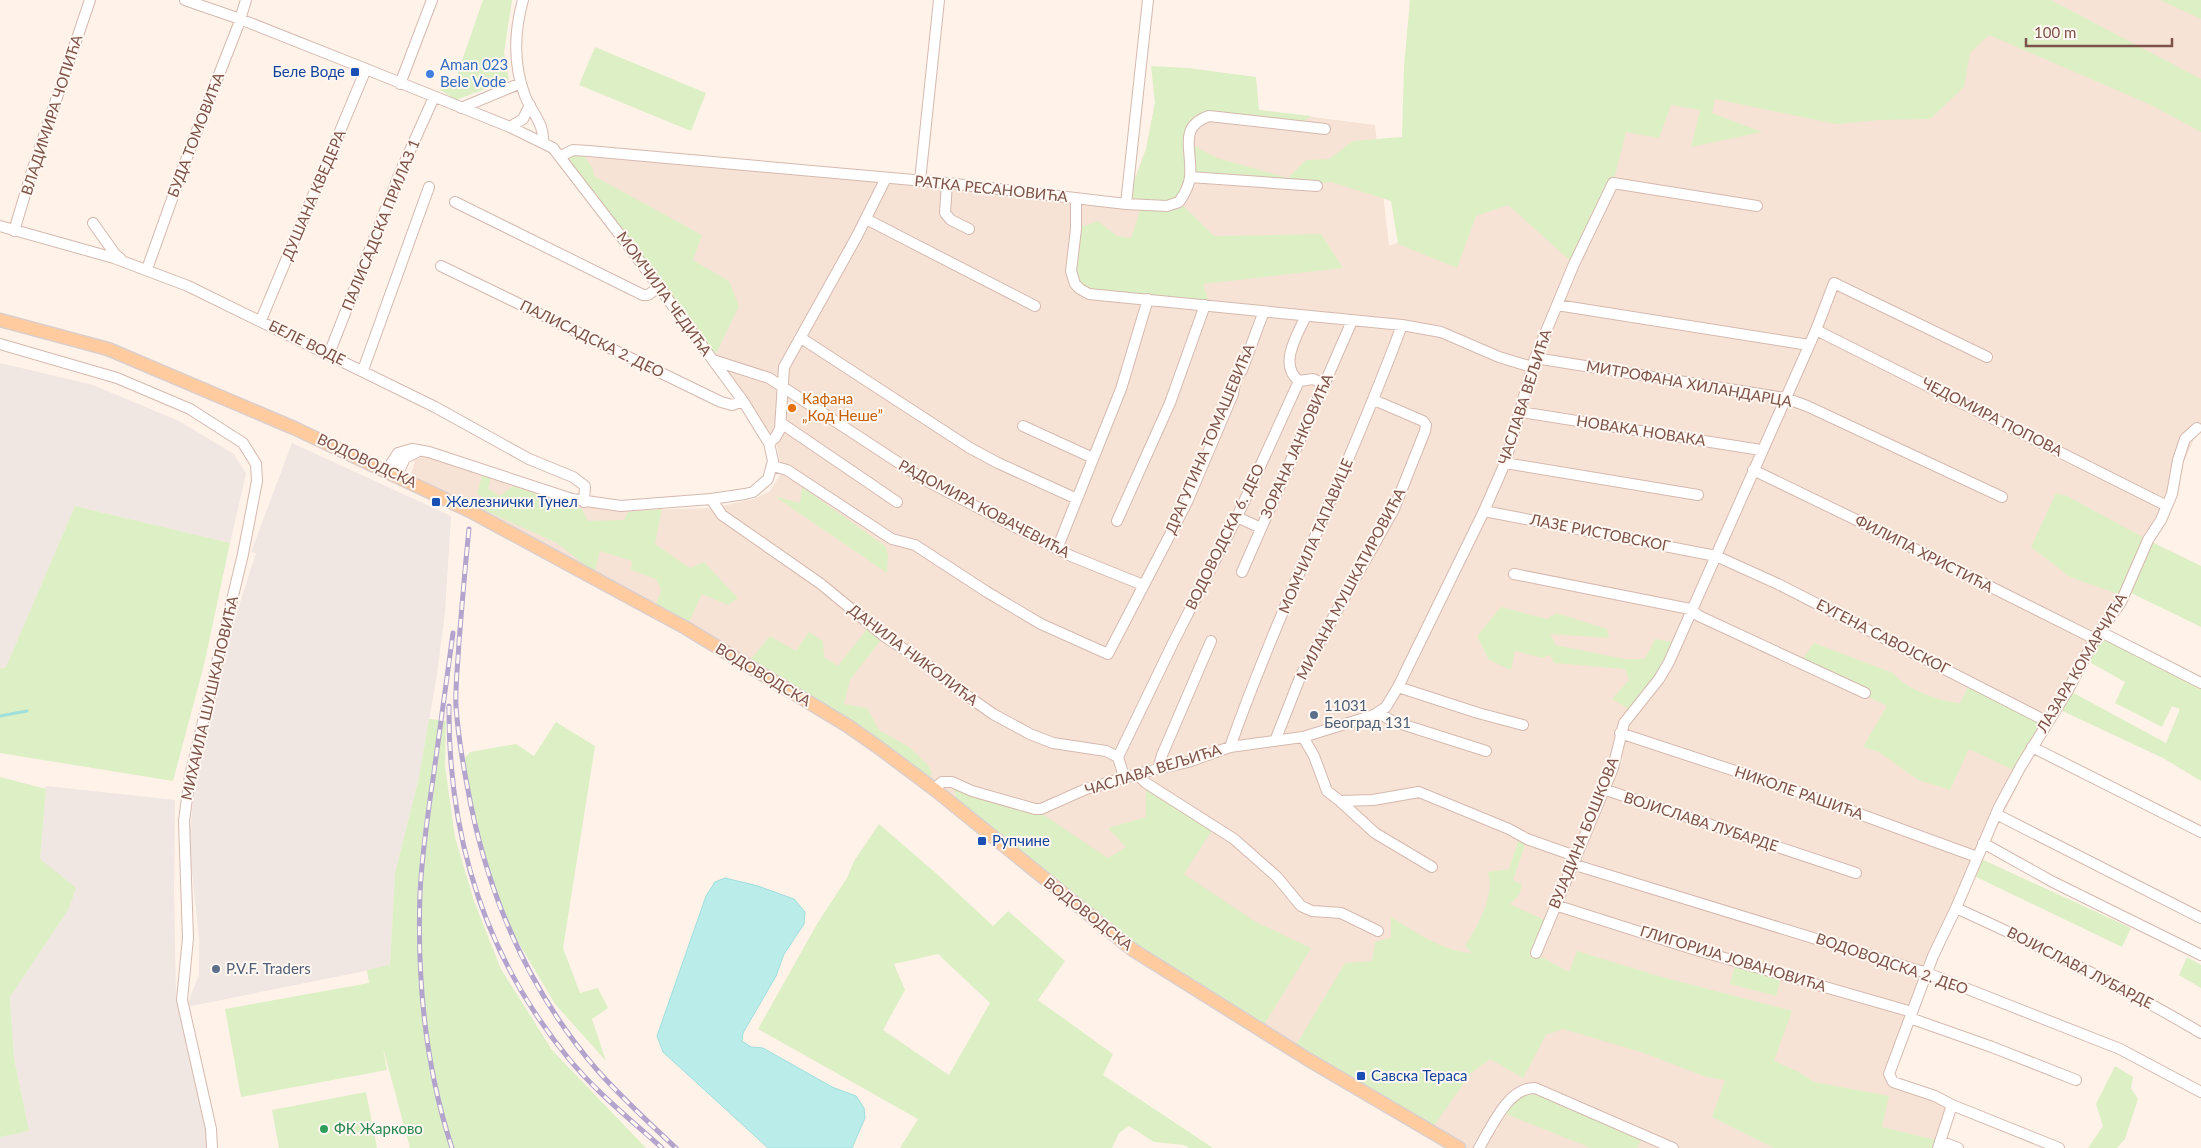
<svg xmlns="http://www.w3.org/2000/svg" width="2201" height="1148" font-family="Lato,sans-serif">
	<rect width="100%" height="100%" fill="#fff2e9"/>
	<path fill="#f7e3d6" d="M1681 0H2201V424L2125 590 2048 722 1927 973 1890 1078 1952 1105 1936 1148H1458L1175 978 808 702 410 478 415 460 424 456 584 506 613 511 712 508 754 499 770 491 782 472 776 441 561 156 698 162 1125 204 1146 149 1155 103 1259 110 1375 125 1389 246 1566 178Z"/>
	<path fill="#f0e6e2" d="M0 363 93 385 179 421 234 454 246 474 230 543 75 506 6 667 0 669Z
		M292 443 451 516 445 612 437 674 419 777 395 873 390 966 186 1007 199 975V939L189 842 194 792 232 628 256 553 251 552Z
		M46 786 175 800 174 892 176 996 206 1128 207 1148H0V1137L29 1131 14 1058 10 997 68 910 40 860Z"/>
	<path fill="#ddefc4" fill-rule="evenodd" d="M483 0H512L504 53 509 80 456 100 439 89 456 78Z
		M1410 0H2051L2201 79V132L2151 105 1989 35 1970 53 1964 87 1930 119 1879 120 1836 124 1715 99 1712 113 1762 132 1691 147 1700 110 1671 105 1659 138 1626 132 1613 183 1574 264 1508 205 1476 216 1457 268 1398 244 1391 201 1331 182 1294 186 1190 177 1179 202 1214 236 1321 234 1343 268 1203 284 1209 302 1261 305 1255 310 1089 294 1075 284 1076 229 1098 221 1117 236 1131 238 1142 205 1126 204 1146 149 1155 103 1151 66 1188 68 1256 77 1259 110 1311 116 1297 126 1209 116 1196 121 1189 143 1217 158 1288 178 1306 160 1329 159 1353 141 1402 137 1404 66Z
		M2160 0H2201V19Z
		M595 47 706 93 691 131 579 85Z
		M580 150 593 169 594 176 702 235 693 260 729 281 739 306 713 360 561 156Z
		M482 475 491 477 488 489 500 496 513 486 582 509 588 521 624 520 628 512 662 509 655 544 690 568 704 562 738 598 728 605 702 594 686 628 654 611 661 590 656 579 631 570 632 561 600 551 593 579 578 570 581 562 557 543 486 511 479 506 482 497 477 494Z
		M802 487 885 546 888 555 887 573 774 496 800 503Z
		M2056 493 2067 496 2148 540 2201 566V627L2125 590 2144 549 2118 594 2070 577 2031 547Z
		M75 506 230 543 204 665 173 781 0 753V669L6 667Z
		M1501 607 1547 619 1556 613 1607 629 1609 638 1550 634 1556 645 1624 659H1645L1655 639 1677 643 1669 662 1632 711 1612 699 1629 680 1625 669 1554 663 1550 655 1542 658 1515 651 1511 670 1489 660 1477 636Z
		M870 625 884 636 850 680 844 704 867 708 879 730 909 747 928 765 932 773 926 783 746 665 770 636 796 651 809 632 823 641 824 657 838 666Z
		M2101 632 2201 683V781L2163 758 2056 708 2068 690 2166 743 2180 709 2172 706 2162 727 2115 703 2125 682 2084 659Z
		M1814 643 1893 673C1905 689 1941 702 1960 703L1971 681 2048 722 2018 772 1969 749 1950 790 1918 780 1879 752 1863 747 1887 706 1800 663Z
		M429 719 446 721 445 766 455 837 474 901 501 969 552 1050 646 1148H410L383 1048 387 1070 241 1097 225 1009 369 983 367 970 390 965 395 873 419 777Z
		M556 722 595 746 563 948 580 993 598 988 608 1008 592 1019 606 1061 555 1004 505 920 490 883 478 842 463 760 470 752 516 744 534 756Z
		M0 777 46 789 40 859 76 888 68 910 10 997 14 1058 29 1131 0 1137Z
		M952 782 1035 809 1108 858 1126 847 1108 828 1146 817V783L1214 827 1184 874 1256 922 1311 948 1261 1030 1193 988 960 811Z
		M879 824 938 875 993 926 1008 911 1065 961 1038 1000 1113 1054 1103 1075 1213 1148H1189L1184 1145 1154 1142 1129 1126 1119 1133 1112 1148H900L918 1119 758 1029 817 924 847 878 854 861ZM938 954 990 1003 949 1075 883 1030 905 990 894 964Z
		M1520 835 1527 839 1513 880 1522 885 1519 895 1510 904 1549 922 1536 954 1569 972 1577 951 1662 977 1792 1011 1774 1061 1797 1071 1814 1082 1889 1096 1882 1127 1940 1141 1957 1148H1774L1712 1117 1725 1080 1706 1077 1644 1053 1563 1029 1546 1035 1523 1078 1490 1059 1471 1073 1431 1130 1293 1050 1345 963 1372 961 1375 942 1391 938V917C1416 932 1442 951 1472 953L1465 946C1478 925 1495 896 1488 872L1509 869Z
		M1977 857 2131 928 2122 947 1970 874Z
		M2187 957 2201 965V988L2179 975Z
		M1736 961 1782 974 1776 996 1730 984Z
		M2115 1066 2133 1077 2131 1088 2138 1099 2125 1139 2117 1148H2088L2103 1126 2096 1104Z
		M1525 1088 1644 1135 1637 1148H1591L1501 1112Z
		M366 1092 377 1148H279L272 1110Z"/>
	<path fill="#baecea" stroke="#9fdfdd" d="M725 878 758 886 794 899 805 912 804 924 784 954 776 976 743 1033 742 1041 751 1047 763 1048 832 1087 856 1096 864 1108 865 1118 852 1148H768L663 1052 657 1036 706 896 715 882Z"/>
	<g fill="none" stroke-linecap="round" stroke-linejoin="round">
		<path stroke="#9fdfdd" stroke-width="3" d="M0 716 27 711"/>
		<defs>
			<path id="minor" d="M185 0 240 19 366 69 510 127 553 148 630 248 743 401 769 443 773 461 768 479 753 492 745 494 711 499 621 506 572 499 429 452 412 449 398 453 387 470
				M523 0C514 32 513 64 525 96 531 111 545 125 543 142
				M400 84 432 0
				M461 108 521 83
				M510 127 523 119 530 105
				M561 156 573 150 589 151 947 183 1126 204 1167 206 1179 202C1184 195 1189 185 1190 177 1193 151 1177 127 1209 116L1325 129
				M1190 177 1317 186
				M920 181 939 0
				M947 183 945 213 951 220 969 229
				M1076 198V229L1071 271 1075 284 1080 289 1089 294 1402 325 1441 332 1499 357 1532 367
				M455 202 643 295H648L659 287
				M1126 204 1148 0
				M866 219 1035 306
				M93 223 115 254 121 259
				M0 226 114 258 188 286 435 407 529 459 573 477 585 486 584 502
				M14 231 32 171 90 0
				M441 266 721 402 732 405 743 401
				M147 269 191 146 238 26 246 0
				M1557 305 1809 345
				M261 320 366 69
				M1816 330 2167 506
				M801 338 970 448 998 463 1077 499
				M0 344 117 378 190 409 243 443 256 464 257 481 243 554 190 776 184 821 188 938 182 1000 211 1129 212 1148
				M329 354 399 175 434 97
				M1535 358 1785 398 1807 406 2002 497
				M713 360 769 378 925 480 1071 556 1143 585
				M363 370 429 187
				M1299 381 1313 379 1324 384
				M1521 412 1761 450
				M781 423 897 502
				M1023 426 1093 458
				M769 443 775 438 780 429 784 367 857 236 886 178
				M1505 463 1698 495
				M773 466 787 470 892 539 915 545 987 592 1041 624 1108 654 1187 502 1233 394 1236 377 1242 370 1264 311
				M1753 470 1869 526 2095 639
				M397 475 405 458 417 452
				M711 499 722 515 821 584 884 636 928 665 959 690 993 714 1030 734 1053 743 1106 751 1118 757 1124 777
				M1484 511 1716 556 1778 584 2048 722
				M1237 517 1261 528
				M1117 521 1170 403 1205 305
				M1057 549 1121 389 1148 299
				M1242 572 1352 321
				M1514 574 1690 609 1699 616 1865 693
				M2101 632 2201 683
				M1398 687 1478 713 1523 725
				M1379 713 1392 721 1486 751
				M1620 733 1802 793 1977 857
				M1303 737 1314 756 1327 791 1340 801 1373 800 1419 792 1509 829 1527 839 1575 856
				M1275 741 1301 675 1394 509 1425 431 1426 425 1423 421 1374 400
				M1230 747C1281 603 1350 467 1402 325
				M2032 747 2201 832
				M1118 757 1173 643 1237 517 1299 381C1278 365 1297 335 1306 316
				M1158 769 1162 755 1211 641
				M1137 774 1146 783 1234 839 1277 877 1301 906 1312 911 1341 913 1378 931
				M934 789 942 782H952L972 791 1035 809H1041L1086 789 1137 774 1188 762 1230 747 1303 737 1374 715 1386 707 1398 687 1484 511 1505 463 1535 358 1574 264 1613 183 1757 206
				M1603 789 1856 873
				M1340 801 1375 833 1432 867
				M1996 814 2201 918
				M1983 843 2053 882 2201 955
				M1572 864 1927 973 2120 1049 2201 1092
				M1555 905 1693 949 1912 1012
				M1956 908C2040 946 2122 986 2201 1033
				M1536 953 1613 768 1624 723 1659 679 1669 662 1816 330 1834 283 1987 357
				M1910 1018 1992 1047 2076 1080
				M1940 1141 1958 1148
				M1479 1148C1491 1128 1508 1087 1535 1088L1673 1148
				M1938 1148 1952 1105
				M2059 1148 1952 1105 1935 1096 1893 1082 1889 1074 1933 956 1956 908 1999 807 2021 766 2068 690 2095 639 2121 602 2148 540 2161 520 2172 494 2178 460 2185 439 2197 428"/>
			<path id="major" d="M0 320 108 349 294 428 470 511 686 628 848 726 878 747 934 789 1133 950 1309 1060 1459 1148"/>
		</defs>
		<use href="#minor" stroke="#d5b9af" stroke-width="12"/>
		<use href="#major" stroke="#dbcfcc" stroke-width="15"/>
		<use href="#minor" stroke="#fff" stroke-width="10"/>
		<use href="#major" stroke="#ffcb9f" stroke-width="12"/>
		<defs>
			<path id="rail" d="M469 529C465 567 462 605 459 642 458 664 455 686 456 707 458 733 462 759 467 785 486 892 526 988 598 1071 622 1098 649 1123 676 1148
				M449 706C448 836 485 957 569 1059 596 1092 630 1119 662 1148
				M452 1148C425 1066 417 979 420 893 422 852 428 812 434 772 440 726 447 679 453 633"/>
		</defs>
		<use href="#rail" stroke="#b2a4cc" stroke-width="5"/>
		<use href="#rail" stroke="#fff7f1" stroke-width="3" stroke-dasharray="9" stroke-linecap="butt"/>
	</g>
	<g fill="#1a4fb4" stroke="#fff7f1" stroke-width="2">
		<rect x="350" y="67" width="10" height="10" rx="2.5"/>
		<rect x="431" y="497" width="10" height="10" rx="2.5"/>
		<rect x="977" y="836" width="10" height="10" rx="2.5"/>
		<rect x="1356" y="1071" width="10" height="10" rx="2.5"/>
	</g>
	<circle fill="#3f7fe0" stroke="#fff7f1" stroke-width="2" cx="430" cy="74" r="5"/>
	<circle fill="#e8710a" stroke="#fff7f1" stroke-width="2" cx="792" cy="408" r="5"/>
	<g fill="#5c6f8a" stroke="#fff7f1" stroke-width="2">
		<circle cx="1314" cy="715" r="5"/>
		<circle cx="216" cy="969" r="5"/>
	</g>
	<circle fill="#2e9e5b" stroke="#fff7f1" stroke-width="2" cx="324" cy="1129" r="5"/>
	<g text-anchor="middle" stroke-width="4" stroke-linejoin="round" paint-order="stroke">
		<g font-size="15" fill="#366cbe" stroke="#fff7f1" text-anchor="start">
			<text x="440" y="70">Aman 023<tspan x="440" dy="17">Bele Vode</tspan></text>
		</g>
		<g font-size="15" fill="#164399" stroke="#fff7f1" text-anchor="start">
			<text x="345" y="77" text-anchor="end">Беле Воде</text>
			<text x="446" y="507">Железнички Тунел</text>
			<text x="992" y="846">Рупчине</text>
			<text x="1371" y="1081">Савска Тераса</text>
		</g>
		<g font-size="15" fill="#7d5248" stroke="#fff7f1">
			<text transform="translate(52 115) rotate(-72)" y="5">ВЛАДИМИРА ЧОПИЋА</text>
			<text transform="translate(196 135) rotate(-69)" y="5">БУДА ТОМОВИЋА</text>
			<text transform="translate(991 189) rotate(6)" y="5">РАТКА РЕСАНОВИЋА</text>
			<text transform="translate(314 195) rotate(-67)" y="5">ДУШАНА КВЕДЕРА</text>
			<text transform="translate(381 225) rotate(-68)" y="5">ПАЛИСАДСКА ПРИЛАЗ 1</text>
			<text transform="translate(664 294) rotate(54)" y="5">МОМЧИЛА ЧЕДИЋА</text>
			<text transform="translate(592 339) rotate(26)" y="5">ПАЛИСАДСКА 2. ДЕО</text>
			<text transform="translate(307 343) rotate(26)" y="5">БЕЛЕ ВОДЕ</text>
			<text transform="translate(1689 384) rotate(10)" y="5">МИТРОФАНА ХИЛАНДАРЦА</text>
			<text transform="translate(1525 397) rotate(-72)" y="5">ЧАСЛАВА ВЕЉИЋА</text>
			<text transform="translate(1992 417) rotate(27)" y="5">ЧЕДОМИРА ПОПОВА</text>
			<text transform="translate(1641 431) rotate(9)" y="5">НОВАКА НОВАКА</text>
			<text transform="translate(1210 439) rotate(-67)" y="5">ДРАГУТИНА ТОМАШЕВИЋА</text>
			<text transform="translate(1297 446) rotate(-66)" y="5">ЗОРАНА ЈАНКОВИЋА</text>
			<text transform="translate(367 461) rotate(25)" y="5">ВОДОВОДСКА</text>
			<text transform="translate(984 509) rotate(28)" y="5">РАДОМИРА КОВАЧЕВИЋА</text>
			<text transform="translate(1600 533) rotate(11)" y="5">ЛАЗЕ РИСТОВСКОГ</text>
			<text transform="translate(1316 536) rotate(-67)" y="5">МОМЧИЛА ТАПАВИЦЕ</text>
			<text transform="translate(1225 537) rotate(-64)" y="5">ВОДОВОДСКА 6. ДЕО</text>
			<text transform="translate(1924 554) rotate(27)" y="5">ФИЛИПА ХРИСТИЋА</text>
			<text transform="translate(1351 584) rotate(-62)" y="5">МИЛАНА МУШКАТИРОВИЋА</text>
			<text transform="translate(1883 637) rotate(27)" y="5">ЕУГЕНА САВОЈСКОГ</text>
			<text transform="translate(913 655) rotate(37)" y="5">ДАНИЛА НИКОЛИЋА</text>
			<text transform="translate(2082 663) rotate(-59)" y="5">ЛАЗАРА КОМАРЧИЋА</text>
			<text transform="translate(763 675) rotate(31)" y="5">ВОДОВОДСКА</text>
			<text transform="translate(210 698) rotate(-77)" y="5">МИХАИЛА ШУШКАЛОВИЋА</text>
			<text transform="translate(1153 770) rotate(-17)" y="5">ЧАСЛАВА ВЕЉИЋА</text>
			<text transform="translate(1799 793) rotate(19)" y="5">НИКОЛЕ РАШИЋА</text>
			<text transform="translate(1701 822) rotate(18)" y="5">ВОЈИСЛАВА ЛУБАРДЕ</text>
			<text transform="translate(1584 833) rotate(-68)" y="5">ВУЈАДИНА БОШКОВА</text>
			<text transform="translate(1088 914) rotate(38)" y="5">ВОДОВОДСКА</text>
			<text transform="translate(1733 959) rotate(17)" y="5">ГЛИГОРИЈА ЈОВАНОВИЋА</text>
			<text transform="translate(1892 964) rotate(19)" y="5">ВОДОВОДСКА 2. ДЕО</text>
			<text transform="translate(2080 968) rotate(27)" y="5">ВОЈИСЛАВА ЛУБАРДЕ</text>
		</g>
		<g font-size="15" fill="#c56008" stroke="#fff7f1" text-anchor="start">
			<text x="802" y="404">Кафана<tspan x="802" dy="17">„Код Неше”</tspan></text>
		</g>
		<g font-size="15" fill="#4e5e75" stroke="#fff7f1" text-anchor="start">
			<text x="1324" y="711">11031<tspan x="1324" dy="17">Београд 131</tspan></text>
			<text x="226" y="974">P.V.F. Traders</text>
		</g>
		<g font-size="15" fill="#27864d" stroke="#fff7f1" text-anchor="start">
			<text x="334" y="1134">ФК Жарково</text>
		</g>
	</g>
	<path d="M2026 38v8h146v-8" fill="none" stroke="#7d5248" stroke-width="2.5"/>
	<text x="2034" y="38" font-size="15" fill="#7d5248" stroke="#fff7f1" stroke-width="4" paint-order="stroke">100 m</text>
</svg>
